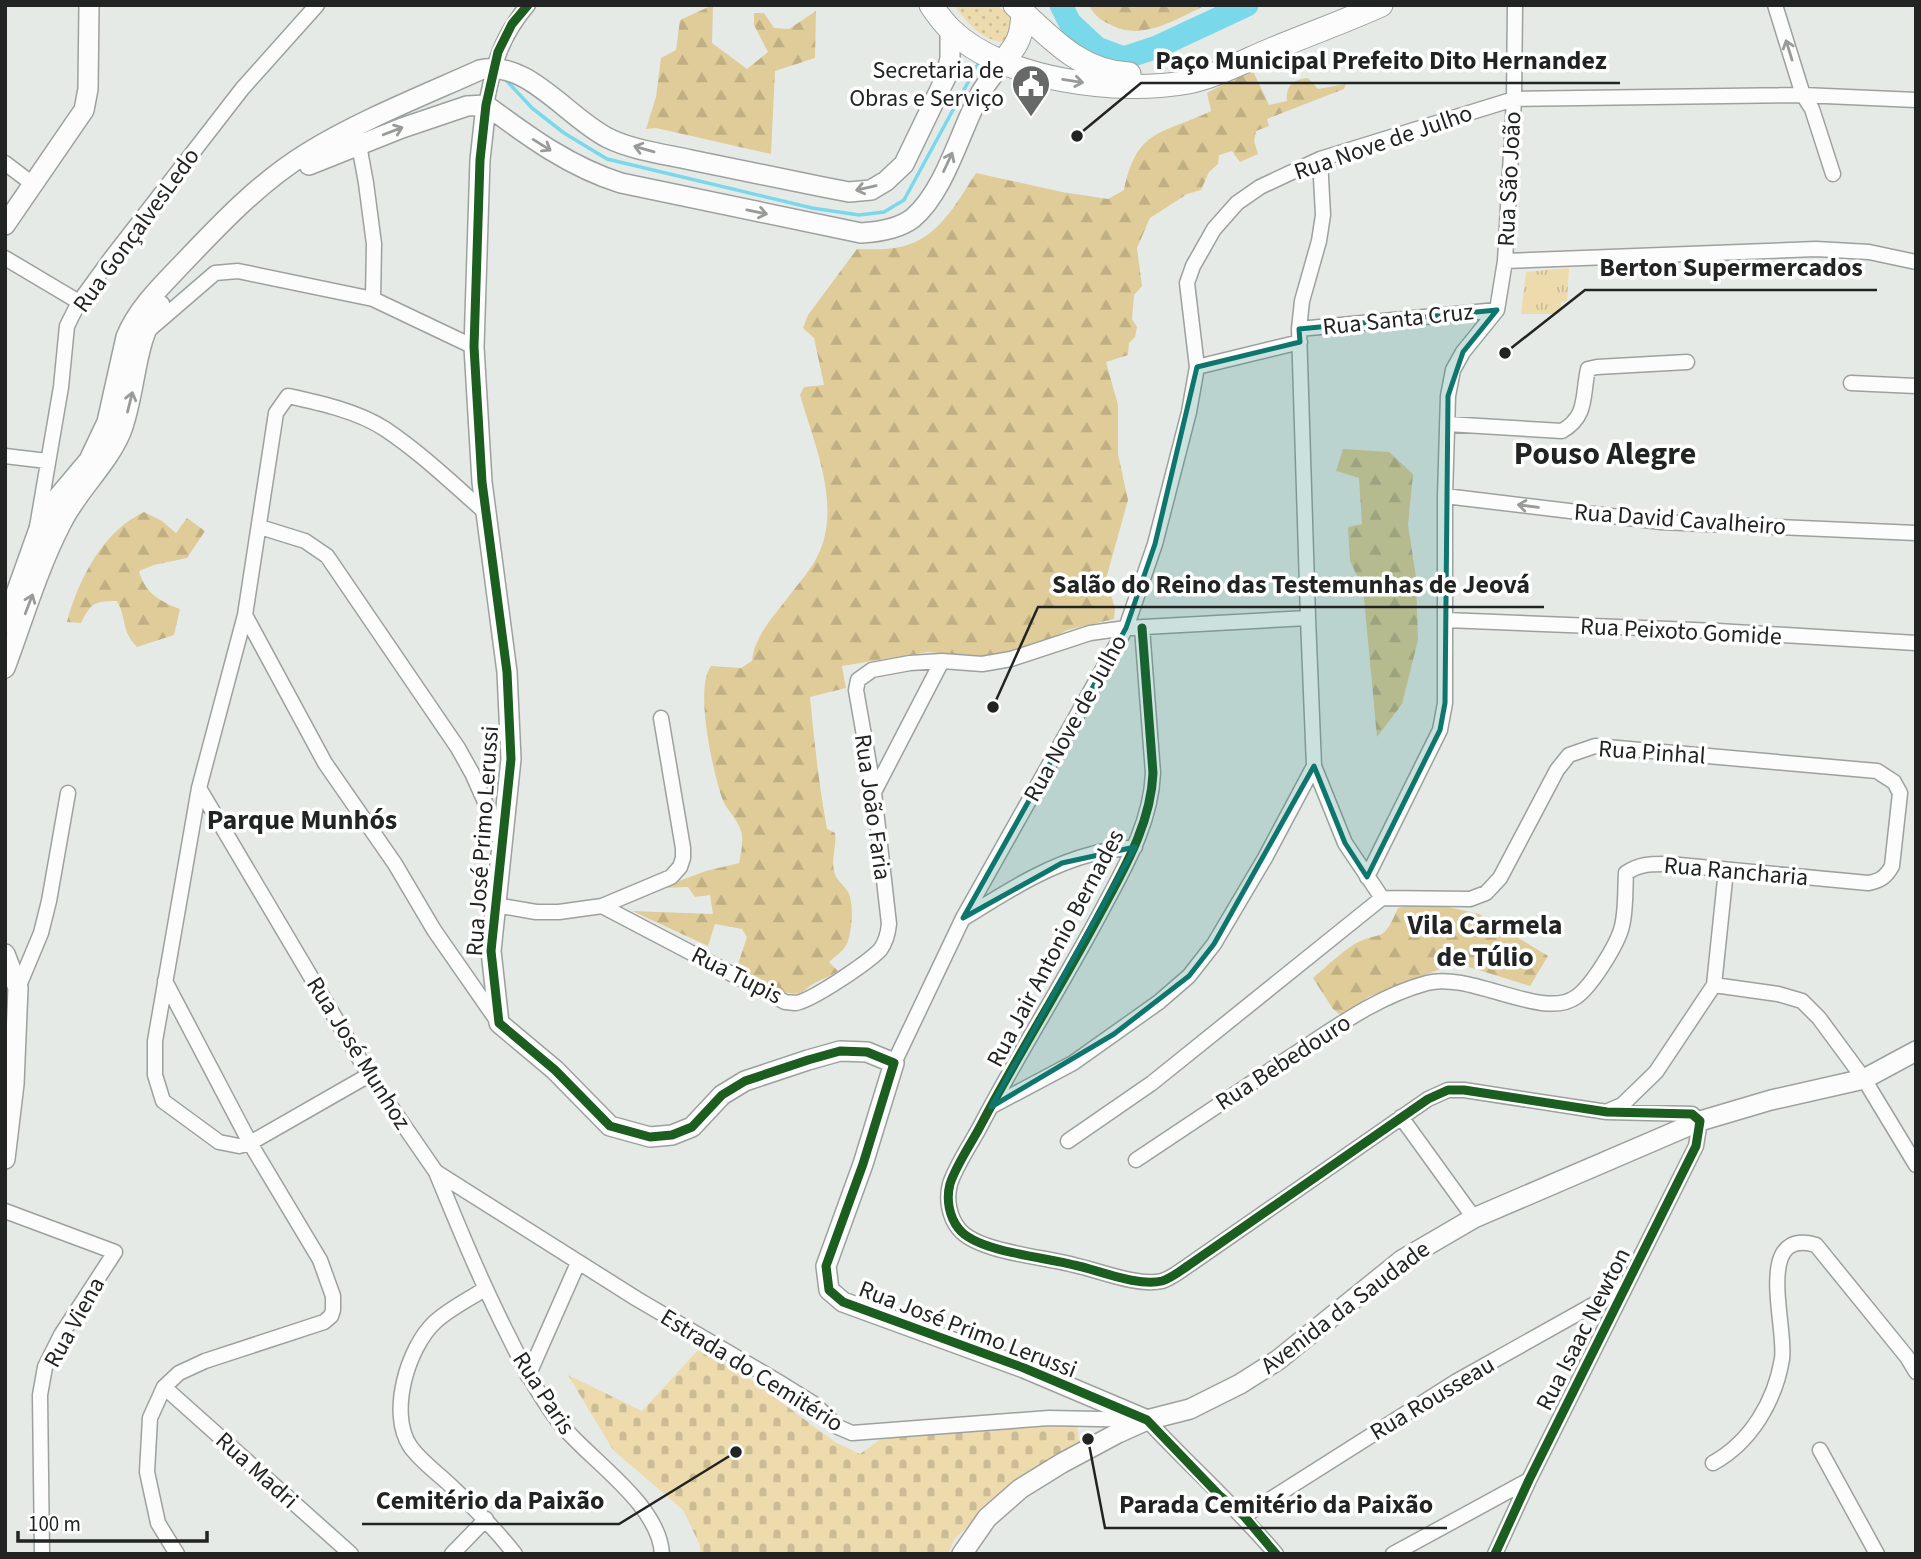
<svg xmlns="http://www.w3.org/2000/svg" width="1921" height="1559" font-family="'Source Sans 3',sans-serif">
	<defs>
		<pattern id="grass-dots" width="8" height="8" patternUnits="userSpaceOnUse" patternTransform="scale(1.75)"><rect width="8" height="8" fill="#eddbad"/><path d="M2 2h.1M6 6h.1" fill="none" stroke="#cbbc95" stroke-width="1.8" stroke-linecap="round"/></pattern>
		<pattern id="forest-firs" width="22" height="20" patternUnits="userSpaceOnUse" patternTransform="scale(1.75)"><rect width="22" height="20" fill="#dfcc98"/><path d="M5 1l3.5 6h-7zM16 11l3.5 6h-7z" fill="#bfaf83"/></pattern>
		<pattern id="cemetery-stones" width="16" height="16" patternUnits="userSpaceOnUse" patternTransform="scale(1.75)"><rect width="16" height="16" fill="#eddbad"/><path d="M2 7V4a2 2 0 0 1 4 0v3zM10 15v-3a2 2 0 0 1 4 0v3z" fill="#cbbc95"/></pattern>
		<pattern id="park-tufts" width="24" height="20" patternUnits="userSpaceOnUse" patternTransform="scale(1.75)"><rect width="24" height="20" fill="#eddbad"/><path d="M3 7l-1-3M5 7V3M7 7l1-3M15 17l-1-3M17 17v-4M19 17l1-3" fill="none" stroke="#cbbc95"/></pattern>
	</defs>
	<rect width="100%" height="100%" fill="#e6eae7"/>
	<path fill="url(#grass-dots)" d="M954 5H997L1018 23 1008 42C984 43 968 24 954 5Z"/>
	<path fill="url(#forest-firs)" d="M713 5 712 43 747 69 768 52 754 25V13H764L774 28 789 29 816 11 815 58 775 71 771 154 656 128 646 129 656 97 661 58 676 50 680 20Z
		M1089 5H1206C1178 18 1144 41 1113 26 1101 20 1095 17 1089 5Z
		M1252 69 1269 105 1287 101C1285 86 1294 79 1308 78L1318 89 1346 84 1344 89 1267 119 1269 126 1256 131 1254 141 1258 154 1240 162 1232 151 1219 155 1218 164 1209 172 1201 190 1187 194 1150 218 1137 248 1142 286 1134 295 1132 319 1137 327 1135 337 1129 343 1128 355 1106 362 1118 405V454L1128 500 1106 579 1115 608 1114 619 1067 630 1034 649 983 657 928 652 842 666 846 688 810 697C814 741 819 785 827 829L835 833C837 846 831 858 834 871 836 881 845 885 849 894 854 905 852 938 845 947 841 953 834 957 829 962L838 971C830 977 821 979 813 984 809 986 804 992 799 993 782 997 751 978 736 970L747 937 742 929 715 924 708 946 632 911 713 914 710 895 695 897 688 887 660 888 706 871 739 863C741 853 744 841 741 831 738 819 726 810 722 798 713 771 694 689 711 666L741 668 752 661C755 635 774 616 789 596 798 584 810 571 817 557 843 507 814 444 800 395L804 387 824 385 814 338 803 328 808 315 857 249C869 249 883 250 895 248 937 242 955 205 976 173L1062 192 1108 199 1124 190C1137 128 1161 135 1211 111L1207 93Z
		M1343 449 1389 452 1413 474 1408 525 1416 577 1418 640 1402 704 1377 737 1363 588 1350 561 1348 527 1362 524 1359 478 1336 471Z
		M144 512 162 521 176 533 187 518 205 531 187 558 154 565 139 571C145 593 159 601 180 609L174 635 137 647C121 631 127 619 117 601 94 601 91 603 81 623L67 622C78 580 103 531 144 512Z
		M1421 901 1479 914 1548 956 1530 986 1456 963 1368 997 1344 1018 1333 1009 1313 978C1326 967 1339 954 1353 945 1381 929 1382 946 1398 908Z"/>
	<path fill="url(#cemetery-stones)" d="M698 1350 750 1379 835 1442 860 1454 885 1436 1077 1425 1079 1441 1016 1479 954 1540 948 1554H701L699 1543 683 1510 613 1450 568 1375 642 1411Z"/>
	<path fill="url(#park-tufts)" d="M1569 268 1567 301 1561 302 1560 314H1521L1526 272Z"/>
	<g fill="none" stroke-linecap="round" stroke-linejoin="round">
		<path stroke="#7ad8eb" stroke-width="3.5" d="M504 78 532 108 564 133 607 159 812 208 859 215 884 212 904 200 978 64"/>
		<path stroke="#7ad8eb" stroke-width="23" d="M1061 5 1070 23 1097 48 1124 58 1157 47 1247 5"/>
		<defs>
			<path id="street" d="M1775 5 1803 95 1812 109 1833 174
				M486 105C494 64 500 38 528 5
				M359 145 366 183 374 244 373 299
				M1320 159 1323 215 1319 241 1302 301 1299 329 1308 618 1314 766 1345 843 1382 898
				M5 163 34 185
				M5 258 79 302
				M1505 261 1816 249 1869 252 1916 262
				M150 329 215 273 238 271 373 299 474 347
				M1299 329 1497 310
				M1197 367 1300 342
				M1851 383 1916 386
				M1447 424 1562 431C1588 416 1582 396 1588 369L1597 367 1687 362
				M5 456 47 461
				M1445 496 1661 522 1916 533
				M37 527 61 387 67 326 79 302 111 258 242 89 317 5
				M260 527 305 541 327 556 458 748 472 773 502 840
				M245 615 325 763 395 864 434 930 498 1022
				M1446 620 1718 631 1916 643
				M1142 628 1153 773C1151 823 1125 867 1102 910 1064 982 1020 1051 982 1123 973 1141 956 1165 950 1184 946 1199 949 1217 959 1229 977 1252 1045 1257 1074 1265 1098 1270 1138 1287 1162 1281 1172 1278 1180 1271 1189 1265L1428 1099 1448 1090H1464L1607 1112 1692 1114 1700 1121 1696 1146 1529 1480 1495 1554
				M199 788 369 1075 436 1172 637 1299 777 1381 814 1404 838 1427 852 1433 1049 1418 1147 1420C1189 1465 1236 1507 1276 1554
				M874 792 942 661
				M1367 877 1440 730 1445 703V496L1448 396 1453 370 1463 352 1497 310 1505 261 1514 99 1515 5
				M495 905 536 912H559L602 906 671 877 680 867 683 858V848L661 718
				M602 906 785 1002C787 1002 794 1003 796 1003 813 1000 867 963 880 950 886 942 888 934 889 924L874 792 856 690 858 680 872 670 910 663 942 661 982 664 1011 659 1090 633 1126 628 1308 618
				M964 918C1005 893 1045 866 1092 854 1105 850 1121 849 1135 847
				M165 981 250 1143 320 1260 333 1296V1310L331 1316 324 1322 205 1361 179 1373 164 1387 150 1418 147 1472 158 1523 177 1554
				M1714 985 1778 994 1802 1001 1819 1018 1864 1079 1916 1165
				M18 988 41 933 49 901 68 793
				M894 1063 963 918 1126 628 1155 544 1189 412 1197 367 1187 283 1193 266 1214 229 1237 203 1260 187 1320 159 1514 99 1803 95 1916 100
				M369 1075 250 1143 239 1146 219 1142 163 1101 155 1075V1041L199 788 245 615 276 413 288 396C320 403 357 411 385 429 421 453 453 484 485 512
				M992 1106 1073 1063 1159 1002 1189 976 1214 944 1265 858 1314 766
				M1608 1111 1622 1105 1656 1072 1714 985 1726 870
				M1401 1117 1474 1218
				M1068 1141 1152 1083 1382 898
				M1136 1160C1187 1126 1237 1093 1287 1059 1332 1030 1375 997 1427 983 1470 971 1543 1021 1576 997 1591 987 1618 944 1622 926 1626 910 1625 890 1626 873 1640 863 1653 864 1669 864L1868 883C1880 881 1886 877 1892 866L1900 793 1894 782 1877 771 1595 746 1569 755 1557 770 1500 878 1486 893 1470 899 1382 898
				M436 1172C459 1228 482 1284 510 1339 524 1368 539 1396 559 1422 589 1460 659 1503 662 1554
				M5 1211 115 1252 61 1335 45 1367 40 1395 42 1554
				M485 1289C469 1299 449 1309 435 1322 408 1347 388 1413 410 1446 420 1461 439 1474 452 1487 475 1508 495 1529 515 1554
				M528 1376 578 1263
				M164 1387 351 1554
				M1820 1450 1877 1554
				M1713 1463C1751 1442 1775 1401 1782 1359 1787 1327 1753 1227 1816 1245L1907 1357 1916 1372
				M1244 1516 1457 1381 1625 1287
				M452 1554 486 1519
				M1393 1554 1529 1480"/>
			<path id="secondary" d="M486 105 480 160 474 347 482 482 507 672 511 759 491 951 499 1023 555 1070 610 1126 650 1137 672 1135 692 1127 722 1095 745 1081 808 1060 840 1051 867 1052 894 1063 863 1164 826 1266 829 1290 843 1302 1024 1368 1147 1420
				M486 105C529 137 570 167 621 183L861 233C878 232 899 229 913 218 945 191 960 131 980 94 986 83 995 73 1002 63
				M309 165 402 128 467 106 486 105
				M5 225 84 110 88 89 89 5
				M5 624 40 526 57 498 89 460 107 422 126 337C137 309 163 284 184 262 222 222 260 182 307 153 361 120 422 96 480 70 526 58 568 118 608 138 632 150 664 154 691 160 735 169 779 178 823 187L849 192 871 190 886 181 904 164 946 77 950 58V30
				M5 668C23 620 38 568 62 522 78 490 107 465 121 432 137 391 133 341 160 305
				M5 954 18 988 14 1084 5 1159
				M962 1554 987 1518 1020 1489 1062 1463 1118 1433 1147 1420 1190 1409 1240 1384 1278 1360 1402 1260 1474 1218 1700 1121 1771 1100 1864 1079 1916 1051"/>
			<path id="primary" d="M931 5C937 14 944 23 951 30 1004 81 1120 95 1188 82 1217 76 1246 60 1273 49 1309 34 1346 21 1381 5
				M1015 5C1049 36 1079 72 1129 74
				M1002 63C1018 44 1022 37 1023 12"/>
		</defs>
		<use href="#street" stroke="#9da19e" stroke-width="17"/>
		<use href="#secondary" stroke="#9da19e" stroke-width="22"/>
		<use href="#primary" stroke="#9da19e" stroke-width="25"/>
		<use href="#street" stroke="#fbfcfb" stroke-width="14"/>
		<use href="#secondary" stroke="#fbfcfb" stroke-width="19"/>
		<use href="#primary" stroke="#fbfcfb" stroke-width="23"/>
		<defs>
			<path id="cycleway" d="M528 5 512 24 498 52 486 105 480 160 474 347 482 482 507 672 511 759 491 951 499 1023 555 1070 610 1126 650 1137 672 1135 692 1127 722 1095 745 1081 808 1060 840 1051 867 1052 894 1063 863 1164 826 1266 829 1290 843 1302 1024 1368 1147 1420 1220 1496 1244 1516 1276 1554
				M1142 628 1153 773C1151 823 1125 867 1102 910 1064 982 1020 1051 982 1123 973 1141 956 1165 950 1184 946 1199 949 1217 959 1229 977 1252 1045 1257 1074 1265 1098 1270 1138 1287 1162 1281 1172 1278 1180 1271 1189 1265L1428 1099 1448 1090H1464L1607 1112 1692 1114 1700 1121 1696 1146 1529 1480 1495 1554"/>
		</defs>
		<use href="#cycleway" stroke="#fff" stroke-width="13"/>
		<use href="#cycleway" stroke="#1b5e20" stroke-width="9"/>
	</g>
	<defs><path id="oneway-shaft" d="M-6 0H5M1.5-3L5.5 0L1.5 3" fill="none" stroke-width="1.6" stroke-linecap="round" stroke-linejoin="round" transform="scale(1.75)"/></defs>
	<g stroke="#999b99">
		<use href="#oneway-shaft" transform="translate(1789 50) rotate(-107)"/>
		<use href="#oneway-shaft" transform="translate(1073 81) rotate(9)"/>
		<use href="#oneway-shaft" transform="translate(393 131) rotate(-21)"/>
		<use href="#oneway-shaft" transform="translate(542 145) rotate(32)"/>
		<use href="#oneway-shaft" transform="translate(644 149) rotate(-164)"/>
		<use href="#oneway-shaft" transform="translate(948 162) rotate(-65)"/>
		<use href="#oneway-shaft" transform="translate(866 188) rotate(167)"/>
		<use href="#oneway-shaft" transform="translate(757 212) rotate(12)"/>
		<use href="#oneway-shaft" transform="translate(130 402) rotate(-76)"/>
		<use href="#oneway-shaft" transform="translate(1528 506) rotate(-173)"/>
		<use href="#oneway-shaft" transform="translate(29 604) rotate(-69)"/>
	</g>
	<path fill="#0f766e" fill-opacity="0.2" stroke="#0f766e" stroke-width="5" stroke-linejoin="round" d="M1497 310 1463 352 1448 396 1445 703 1440 730 1367 877 1345 843 1314 766 1214 944 1189 976 1114 1034 991 1107 1135 847 1062 863 963 918 1126 628 1155 544 1197 367 1300 342 1299 329Z"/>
	<defs>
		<symbol id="civic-pin" viewBox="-11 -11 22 30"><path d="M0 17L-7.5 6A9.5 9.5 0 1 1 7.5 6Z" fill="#666967" stroke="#fff"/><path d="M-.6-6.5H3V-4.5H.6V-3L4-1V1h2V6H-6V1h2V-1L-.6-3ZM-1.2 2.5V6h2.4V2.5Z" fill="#fff"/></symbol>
	</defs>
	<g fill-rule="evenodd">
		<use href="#civic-pin" x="1009" y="62" width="44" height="60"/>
	</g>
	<g text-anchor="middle" stroke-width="7" stroke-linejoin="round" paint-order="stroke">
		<g font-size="24" fill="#212422" stroke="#fff" text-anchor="end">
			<text x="1004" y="78">Secretaria de<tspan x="1004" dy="28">Obras e Serviço</tspan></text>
		</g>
		<g font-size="24" fill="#212422" stroke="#fff">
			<text transform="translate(1383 142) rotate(-19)" y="8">Rua Nove de Julho</text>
			<text transform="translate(1509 179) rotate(-87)" y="8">Rua São João</text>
			<text transform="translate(136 230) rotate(-54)" y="8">Rua GonçalvesLedo</text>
			<text transform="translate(1398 319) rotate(-6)" y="8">Rua Santa Cruz</text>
			<text transform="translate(1680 519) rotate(4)" y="8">Rua David Cavalheiro</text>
			<text transform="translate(1681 631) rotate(3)" y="8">Rua Peixoto Gomide</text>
			<text transform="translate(1075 718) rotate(-61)" y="8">Rua Nove de Julho</text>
			<text transform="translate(1652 752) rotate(4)" y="8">Rua Pinhal</text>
			<text transform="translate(873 807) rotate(82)" y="8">Rua João Faria</text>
			<text transform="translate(482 841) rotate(-86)" y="8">Rua José Primo Lerussi</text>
			<text transform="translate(1736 871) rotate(5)" y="8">Rua Rancharia</text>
			<text transform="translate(1055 948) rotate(-62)" y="8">Rua Jair Antonio Bernades</text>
			<text transform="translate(737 975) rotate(27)" y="8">Rua Tupis</text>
			<text transform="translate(359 1053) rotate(58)" y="8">Rua José Munhoz</text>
			<text transform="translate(1283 1062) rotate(-33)" y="8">Rua Bebedouro</text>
			<text transform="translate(1345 1307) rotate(-37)" y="8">Avenida da Saudade</text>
			<text transform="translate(74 1322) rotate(-61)" y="8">Rua Viena</text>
			<text transform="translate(968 1329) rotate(21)" y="8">Rua José Primo Lerussi</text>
			<text transform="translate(1583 1329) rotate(-63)" y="8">Rua Isaac Newton</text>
			<text transform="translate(752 1370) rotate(32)" y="8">Estrada do Cemitério</text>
			<text transform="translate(544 1393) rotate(57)" y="8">Rua Paris</text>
			<text transform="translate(1432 1398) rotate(-31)" y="8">Rua Rousseau</text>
			<text transform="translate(257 1470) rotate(42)" y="8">Rua Madri</text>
		</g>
		<g font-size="28" font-weight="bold" fill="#212422" stroke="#fff">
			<text x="302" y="829">Parque Munhós</text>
			<text x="1485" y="934">Vila Carmela<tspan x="1485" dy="32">de Túlio</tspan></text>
		</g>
		<g font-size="32" font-weight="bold" fill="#212422" stroke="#fff">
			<text x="1605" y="464">Pouso Alegre</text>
		</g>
	</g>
	<path fill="none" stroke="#212422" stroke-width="2.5" d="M1077 136L1141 83H1620M1505 353L1585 290H1877M993 707L1038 607H1544M736 1452L619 1524H362M1088 1439L1105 1528H1447"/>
	<g fill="#212422" stroke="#fff" stroke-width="2.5">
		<circle cx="1077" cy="136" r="7"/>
		<circle cx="1505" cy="353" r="7"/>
		<circle cx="993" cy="707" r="7"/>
		<circle cx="736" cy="1452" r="7"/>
		<circle cx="1088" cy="1439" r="7"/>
	</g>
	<g font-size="26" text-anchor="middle" font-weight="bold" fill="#212422" stroke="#fff" stroke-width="7" stroke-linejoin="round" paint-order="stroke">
		<text x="1381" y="69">Paço Municipal Prefeito Dito Hernandez</text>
		<text x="1731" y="276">Berton Supermercados</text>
		<text x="1291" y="593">Salão do Reino das Testemunhas de Jeová</text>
		<text x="490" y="1509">Cemitério da Paixão</text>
		<text x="1276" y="1513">Parada Cemitério da Paixão</text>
	</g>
	<rect width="1921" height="1559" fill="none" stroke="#212422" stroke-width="14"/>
	<path d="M18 1531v10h189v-10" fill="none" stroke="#212422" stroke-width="3.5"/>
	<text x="28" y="1531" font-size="21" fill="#212422" stroke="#ffffff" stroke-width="5" paint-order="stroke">100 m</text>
</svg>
